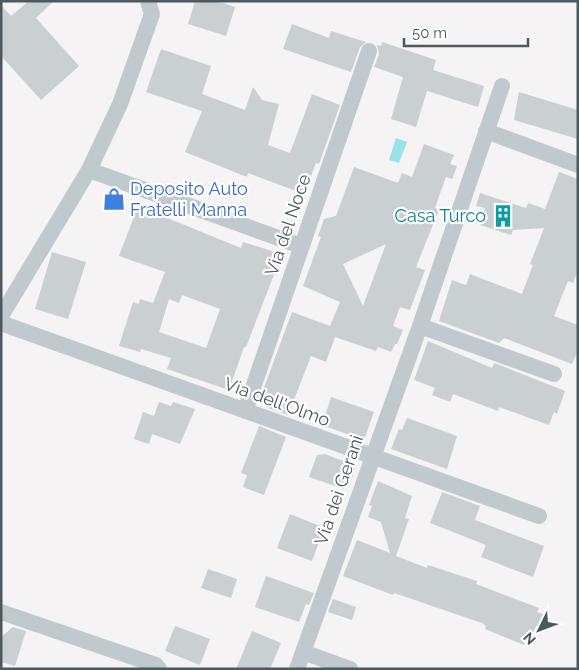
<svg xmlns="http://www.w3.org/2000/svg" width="579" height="670" font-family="Raleway,sans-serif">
	<rect width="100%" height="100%" fill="#f5f3f3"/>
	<path fill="#98e3e6" d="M396 138 407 142 399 163 389 160Z"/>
	<path fill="#cacfd1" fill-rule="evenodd" d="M29 1H54L36 18 79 66 41 100 1 56V5L11 16Z
		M195 1H217L235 7 226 36 188 24Z
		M292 24 329 38 331 31 366 42 360 47 351 72 283 49Z
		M382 42 436 60 433 70 484 86 478 107 427 91 416 127 391 119 403 77 374 67 379 54 377 45 381 46Z
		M161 49 211 66 202 94 245 110 253 87 262 100 279 104 268 145 290 153 312 94 340 105 319 164 316 163 304 194 248 173 247 177 185 152 202 111 146 92Z
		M519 92 578 110V139L514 120Z
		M424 144 454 155 450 164 457 166 452 179 446 177 435 208 439 210 416 267 425 270 410 310 400 307 393 326 403 330 397 344H395L391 352 378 347 376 351 335 337 326 362 311 356 288 415 265 407 267 404 259 401 292 312 330 326 340 302 303 286 321 237 318 236 324 219 336 216 354 167 398 183 402 173 412 177ZM386 244 363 306 343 264Z
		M559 172 578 179V270L573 283 568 281 554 316 578 325V350L572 364 504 338 499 343 439 321 452 280 466 285 470 274 522 294 533 265 530 264 544 228 513 230 511 235 480 225 485 208 476 206 480 193 526 208 528 203 545 209Z
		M138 206 241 248 243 242 282 254 246 347H244L229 390 167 369 171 358 141 349 140 352 119 346 133 302 139 304 140 299 153 303 165 272 119 256ZM182 295 220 309 206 348 159 332 169 299 179 303Z
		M52 252 86 262 68 319 35 309Z
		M428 341 492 368 494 363 565 391 557 414 554 412 549 425 499 407 498 411 453 394 450 402 432 395 435 388 414 380Z
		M331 397 374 412 364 440 322 425Z
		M159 402 171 406 173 402 195 409 180 444 152 434 149 444 134 439 143 412 154 416Z
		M407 418 457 436 447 469 391 449 399 429 402 430Z
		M259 426 286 437 264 495 243 487 247 475 241 473Z
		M325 454 356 466 350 484 346 483 344 489 309 477 317 455Z
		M378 481 412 496 405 518 409 519 396 556 427 568 428 565 477 581 476 584 539 608 537 612 549 616 544 629 536 626 530 641 526 640 524 645 485 629 486 626 482 623 394 593 393 595 343 576 357 540 390 553 381 522 368 517 372 506 369 505Z
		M442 492 480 506 475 520 544 546 533 577 481 557 486 545 430 523Z
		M290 514 320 526 317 532 322 534 312 561 277 548Z
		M208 569 237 579 231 598 201 588Z
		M266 576 314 593 309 605 306 604 299 622 255 607Z
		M333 599 356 607 352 620 328 612Z
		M175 626 210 639 200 665 165 651Z
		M13 627 26 631 15 666 1 662V637Z
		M252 631 281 643 270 669H236Z"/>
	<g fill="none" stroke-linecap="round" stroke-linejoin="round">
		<path stroke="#c0c9cd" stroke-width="16" d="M486 131 578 165
			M89 170 301 246
			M1 316 89 170 120 104 152 14 148 1
			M1 323 539 516
			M420 326 554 374
			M245 411 369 51
			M1 612 156 665 159 669
			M303 652 350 669
			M297 669 420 326 502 86"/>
	</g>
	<defs>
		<symbol id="shop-bare" viewBox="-9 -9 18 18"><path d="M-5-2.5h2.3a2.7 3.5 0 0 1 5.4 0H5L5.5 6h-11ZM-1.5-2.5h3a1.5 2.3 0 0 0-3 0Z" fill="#3f7fe0" stroke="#fff" stroke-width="2.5" paint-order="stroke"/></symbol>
		<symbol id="building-bare" viewBox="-9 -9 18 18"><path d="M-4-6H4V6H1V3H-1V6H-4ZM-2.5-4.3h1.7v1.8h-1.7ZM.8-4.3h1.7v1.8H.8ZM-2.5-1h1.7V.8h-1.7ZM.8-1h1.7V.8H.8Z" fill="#0f9aa8" stroke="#fff" stroke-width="2.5" paint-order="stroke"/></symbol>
	</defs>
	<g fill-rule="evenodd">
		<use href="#shop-bare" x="98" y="183" width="32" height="32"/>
		<use href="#building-bare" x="487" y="200" width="32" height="32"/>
	</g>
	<g text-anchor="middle" stroke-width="4.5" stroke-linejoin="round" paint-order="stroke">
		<g font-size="18" fill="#366cbe" stroke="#fff" text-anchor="start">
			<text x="130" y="195">Deposito Auto<tspan x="130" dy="21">Fratelli Manna</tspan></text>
		</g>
		<g font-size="18" fill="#0d838f" stroke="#fff" text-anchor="end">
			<text x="486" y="222">Casa Turco</text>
		</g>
		<g font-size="18" fill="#4c595f" stroke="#fff">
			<text transform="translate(288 225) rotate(-71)" y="6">Via del Noce</text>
			<text transform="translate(277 402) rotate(20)" y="6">Via dell'Olmo</text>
			<text transform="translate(339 490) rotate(-71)" y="6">Via dei Gerani</text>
		</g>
	</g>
	<rect width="579" height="670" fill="none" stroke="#4c595f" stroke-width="5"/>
	<g transform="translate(539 630) rotate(228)" stroke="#ffffff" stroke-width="4" paint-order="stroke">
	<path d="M0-4L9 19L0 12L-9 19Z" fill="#4c595f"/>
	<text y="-8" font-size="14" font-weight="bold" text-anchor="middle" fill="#4c595f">N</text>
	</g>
	<path d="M404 38v8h124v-8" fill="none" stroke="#4c595f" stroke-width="2.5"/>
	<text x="412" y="38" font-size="15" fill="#4c595f" stroke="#ffffff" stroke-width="4" paint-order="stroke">50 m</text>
</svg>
